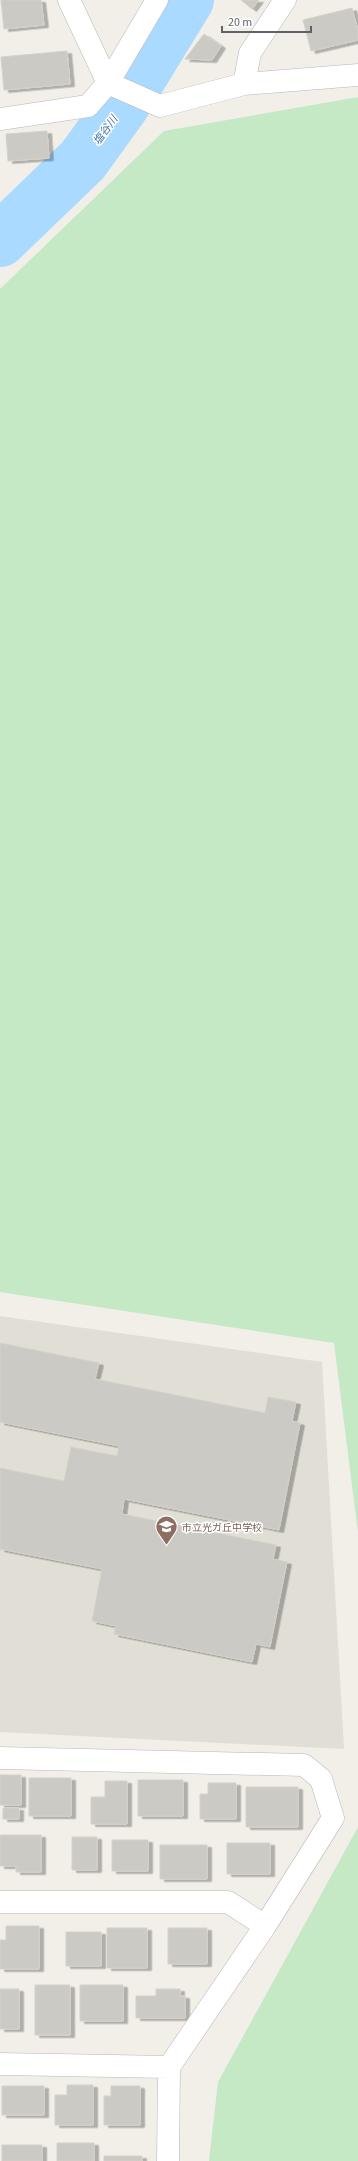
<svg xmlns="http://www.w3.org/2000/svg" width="358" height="2161" font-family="'Source Sans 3','Noto Sans JP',sans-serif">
	<defs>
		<filter id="shadow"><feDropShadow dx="4.5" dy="2.5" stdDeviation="0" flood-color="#0004"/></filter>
	</defs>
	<rect width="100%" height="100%" fill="#f1efe8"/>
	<path fill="#e1ded6" d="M0 1316 322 1362 344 1749 0 1732Z"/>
	<path fill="#c5e8c5" d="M358 97V1533L334 1343 0 1292V289L164 131Z
		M358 1827V2161H209L218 2082Z"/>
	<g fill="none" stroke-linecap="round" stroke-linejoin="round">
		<path stroke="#aadaff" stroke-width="54" d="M0 240 83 160 122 106 187 0"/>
	</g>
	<path fill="#cccac5" stroke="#d6d1c6" filter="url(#shadow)" d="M1 0H41L44 25 4 29Z
		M241 0H259L252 9Z
		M352 8 358 31V40L311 51 303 20Z
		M204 34 221 46 212 60 185 59Z
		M67 51 70 84 4 90 1 57Z
		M47 131 49 158 8 161 6 134Z
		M0 1343 99 1363 95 1379 265 1413 268 1397 296 1402 292 1421 300 1423 279 1530 124 1499 122 1514 276 1545 273 1559 287 1562 270 1647 256 1644 252 1662 114 1634 116 1626 92 1621 102 1569 0 1549V1468L64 1481 71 1447 117 1456 119 1446 0 1422Z
		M0 1775H21V1805H0Z
		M29 1778H71V1816H29Z
		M138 1780H183V1816H138Z
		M105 1781H127V1824H91V1797H105Z
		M208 1783H236V1819H200V1794H208Z
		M246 1787H298V1827H246Z
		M3 1808H19V1819H3Z
		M0 1835H41V1872H16V1866H0Z
		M72 1837H97V1870H72Z
		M112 1840H148V1871H112Z
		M227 1843H270V1874H227Z
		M160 1845H207V1879H160Z
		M6 1926H39V1969H0V1940H6Z
		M107 1928H147V1968H107Z
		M168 1928H207V1964H168Z
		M66 1932H101V1966H66Z
		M35 1985H70V2035H35Z
		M80 1985H123V2021H80Z
		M0 1989H19V2029H0Z
		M156 1989H180V1996H185V2018H136V1996H156Z
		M67 2085H93V2125H55V2095H67Z
		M2 2086H44V2115H2Z
		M111 2086H140V2125H104V2096H111Z
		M57 2143H94V2161H57Z
		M2 2145H42V2161H2Z
		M104 2156H142V2161H104Z"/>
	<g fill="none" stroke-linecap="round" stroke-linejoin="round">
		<defs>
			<path id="minor" d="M69 0 108 83 160 106 244 84 358 75
				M244 84 250 53 285 0
				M0 119 88 106 108 83 157 0
				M0 1758 304 1765 321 1779 333 1818 265 1926 169 2067 168 2161
				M0 1902H228L265 1926
				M0 2064 169 2067"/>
		</defs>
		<use href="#minor" stroke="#b5b8bc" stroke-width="23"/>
		<use href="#minor" stroke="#fff" stroke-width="22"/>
	</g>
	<defs>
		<symbol id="school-pin" viewBox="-11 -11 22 30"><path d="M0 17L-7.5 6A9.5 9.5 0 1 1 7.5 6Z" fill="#8d6e63" stroke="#fff"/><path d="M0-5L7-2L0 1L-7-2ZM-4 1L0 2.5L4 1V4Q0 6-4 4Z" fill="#fff"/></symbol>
	</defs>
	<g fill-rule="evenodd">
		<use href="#school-pin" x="154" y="1514" width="25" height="34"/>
	</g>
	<g text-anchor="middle" stroke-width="3" stroke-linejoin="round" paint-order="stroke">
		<g font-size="10" fill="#785e54" stroke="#fff" text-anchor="start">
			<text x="182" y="1531">市立光ガ丘中学校</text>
		</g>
		<g font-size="11" font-style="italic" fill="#4174aa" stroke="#fff">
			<text transform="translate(105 130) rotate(-54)" y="4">塩谷川</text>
		</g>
	</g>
	<path d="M222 26v6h89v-6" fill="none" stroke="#5f6368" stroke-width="2"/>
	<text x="228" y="26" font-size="12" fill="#5f6368" stroke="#ffffff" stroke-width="3" paint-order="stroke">20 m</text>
</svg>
